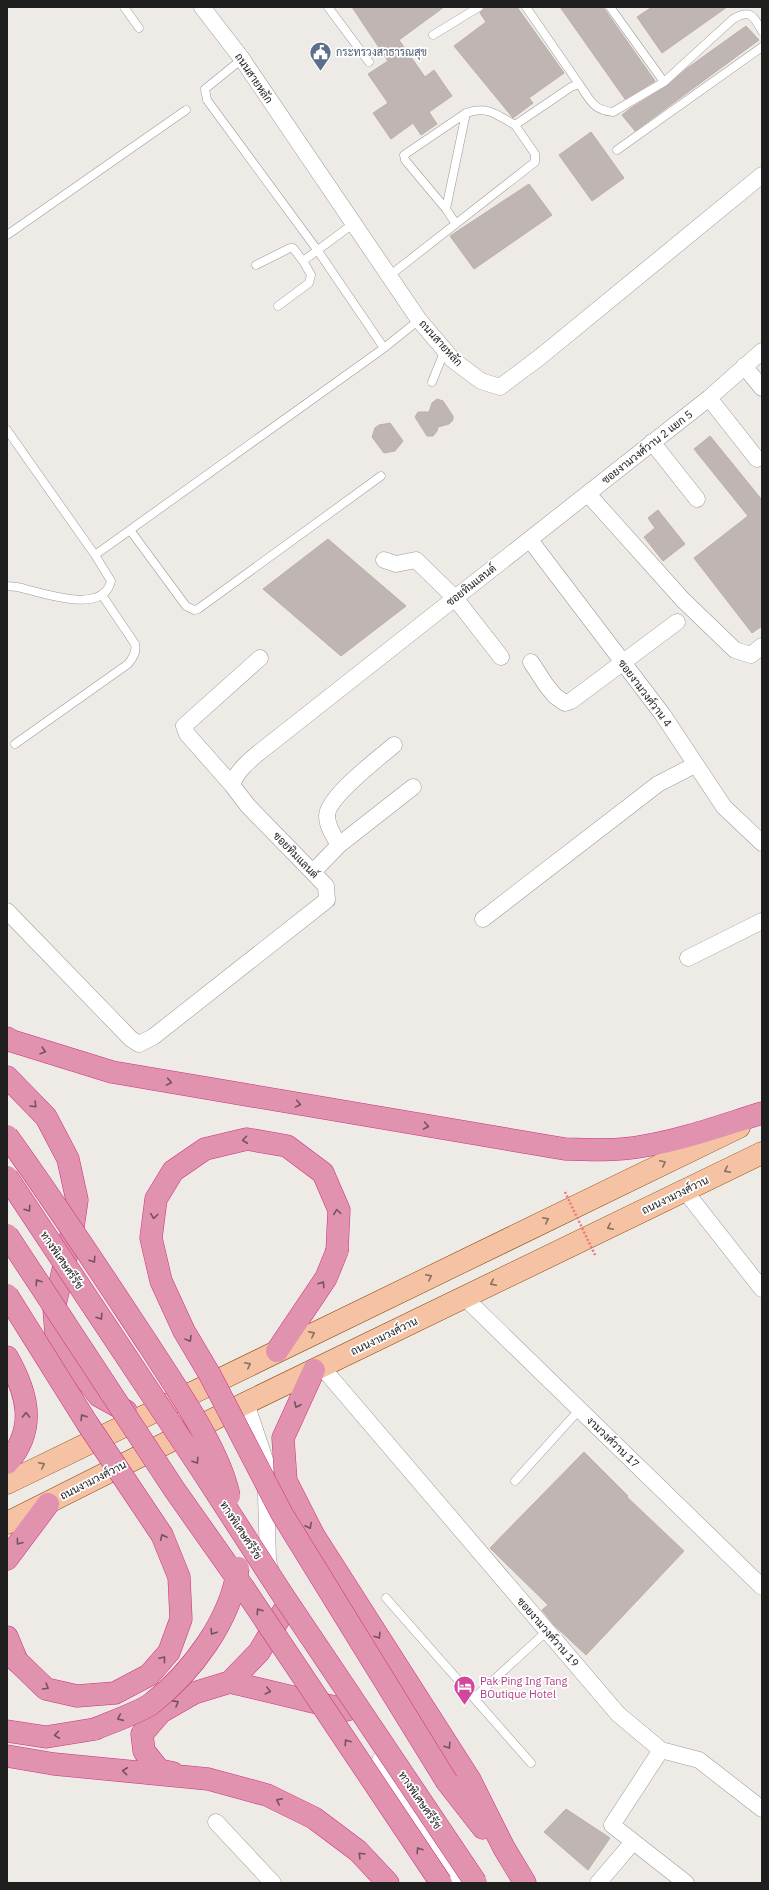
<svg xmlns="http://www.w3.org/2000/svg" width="769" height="1890" font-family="'IBM Plex Sans',Sarabun,sans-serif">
	<rect width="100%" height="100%" fill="#eeeae5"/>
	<path fill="#bfb5b2" stroke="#bfaea8" d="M352 7H444L399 40 425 77 434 70 452 96 429 112 437 124 421 135 413 123 391 139 373 113 388 103 368 74 388 61Z
		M484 7H517L564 73 529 98 533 103 513 118 454 46 486 22 480 13Z
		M560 7H603L655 81 625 99Z
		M652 7H727L662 53 637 17Z
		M746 26 759 40 635 131 622 115 631 108 667 86 686 69Z
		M591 132 624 178 592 201 559 155Z
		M529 184 552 215 474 269 450 236Z
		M437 399 443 401 453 416V420L449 424 438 427 437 431 433 436H427L415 417 418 412H429L432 403Z
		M390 423 403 441 395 451 384 453 372 437 375 428 379 425Z
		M710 436 762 500V626L752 633 694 558 748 516 694 449Z
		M658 510 685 544 663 561 644 537 655 528 648 518Z
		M328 539 406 606 341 656 263 589Z
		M584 1452 628 1496 627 1497 684 1551 586 1655 554 1625 542 1610 548 1605 490 1548Z
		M566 1809 610 1838 588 1870 544 1832Z"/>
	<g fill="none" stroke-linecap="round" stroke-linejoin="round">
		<defs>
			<path id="lane" d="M124 7 139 28
				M328 7 369 62
				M610 7 664 82
				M433 35 479 7
				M579 84C590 99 592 110 613 112L664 82 733 19C750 9 753 15 762 31
				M617 150 762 47
				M446 209 405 160 404 155 466 113
				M456 224 446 209 466 113C487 105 497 115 515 125
				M7 235 186 110
				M256 265 290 248H293L303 261
				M389 276 535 162V154L515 125 571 87 579 84 526 7
				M278 306 309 283 311 275 303 261 353 224
				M384 348 419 320
				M432 382 445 350
				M7 430 95 555 111 581C103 616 41 592 17 587L7 586
				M130 530 186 606 194 610 198 609 381 476
				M95 555 384 348 318 251 207 100 205 89 242 59
				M15 744 128 664C133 658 137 652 135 644L102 595
				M515 1481 580 1409
				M386 1598 531 1763
				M475 1697 547 1631"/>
			<path id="street" d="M202 7 242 59 419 320 453 360 481 381 500 387 540 357 762 175
				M744 366 762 388
				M709 398 757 459
				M652 442 697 499
				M588 494 683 600 735 650 751 655 762 646
				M530 540 663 715 724 807 762 843
				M384 560 396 564 416 560 455 598 501 657
				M531 662 546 685 555 696 565 703 571 701 677 622
				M232 785C237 770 250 760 261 751L709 398 762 351
				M339 845 413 787
				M313 872 339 845C334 837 327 826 327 816 327 797 379 758 394 745
				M7 911 131 1039 139 1044 153 1037 327 900 326 886 248 806 232 785 187 734 184 726 260 658
				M483 919 658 784 695 765
				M688 958 762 921
				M685 1191 762 1289
				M464 1297 762 1587
				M321 1366 618 1714 661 1750 612 1825 686 1883
				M246 1403 265 1460 268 1560 271 1572
				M661 1750 699 1760 762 1809
				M380 1760 461 1883
				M216 1822 273 1883
				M598 1883 633 1842"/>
			<path id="primary" d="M7 1483 739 1127
				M7 1523 246 1403 762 1153"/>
			<path id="highway" d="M7 1038 12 1041 112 1072 565 1149C591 1150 618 1151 644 1146 685 1139 723 1125 762 1113
				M7 1077 46 1117 68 1159 77 1200 73 1227 54 1309 56 1334 74 1364 99 1396 126 1411
				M277 1351 326 1278 337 1251
				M7 1357C28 1394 37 1429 7 1463
				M314 1370 283 1438 286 1481 314 1536 470 1780 504 1848 525 1883
				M7 1559 48 1504
				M7 1637 17 1661
				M230 1682 347 1710
				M7 1731 46 1737 95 1729
				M7 1756 54 1764 208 1779 267 1795 314 1818 358 1851 388 1883
				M173 1773 159 1770 144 1751 142 1734 161 1712 194 1693 230 1682 259 1652 283 1612
				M447 1782 483 1828"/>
		</defs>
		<use href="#lane" stroke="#9b9b9b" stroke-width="9"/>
		<use href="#street" stroke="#9b9b9b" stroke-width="17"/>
		<use href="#primary" stroke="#8d4a0b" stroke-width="23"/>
		<use href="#highway" stroke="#cd3183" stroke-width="23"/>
		<use href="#lane" stroke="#fff" stroke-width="8"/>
		<use href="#street" stroke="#fff" stroke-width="16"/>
		<use href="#primary" stroke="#f5c3a3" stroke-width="22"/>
		<use href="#highway" stroke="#e092af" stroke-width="22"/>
		<defs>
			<path id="highway-bridge" d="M7 1136C57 1205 103 1276 150 1347 176 1388 220 1450 229 1496
				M7 1177 201 1469 282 1594 476 1883
				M7 1235 174 1489 243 1587 441 1883
				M337 1251 339 1210 323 1173 287 1146 247 1139 205 1149 173 1171 156 1199 151 1238 161 1281 184 1331 210 1375 282 1514 447 1782
				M7 1295 87 1423 162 1535 179 1577 181 1619 169 1652 149 1675 115 1693 77 1696 46 1689 17 1661
				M95 1729C109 1723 140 1712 151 1704 192 1672 231 1620 238 1568"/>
		</defs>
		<use href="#highway-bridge" stroke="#cd3183" stroke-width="23" stroke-linecap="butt"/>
		<path stroke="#ef757f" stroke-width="2.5" stroke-dasharray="2 2" stroke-linecap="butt" d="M565 1192 595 1255"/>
		<use href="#highway-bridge" stroke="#e092af" stroke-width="22"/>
	</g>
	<defs><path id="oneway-chevron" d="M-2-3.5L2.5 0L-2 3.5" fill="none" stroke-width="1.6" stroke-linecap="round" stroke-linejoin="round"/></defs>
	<g stroke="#75525f">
		<use href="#oneway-chevron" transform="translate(43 1051) rotate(17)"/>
		<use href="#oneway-chevron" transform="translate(169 1082) rotate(10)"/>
		<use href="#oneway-chevron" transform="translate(298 1104) rotate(10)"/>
		<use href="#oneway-chevron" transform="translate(34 1105) rotate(45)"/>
		<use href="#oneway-chevron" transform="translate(426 1126) rotate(10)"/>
		<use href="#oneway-chevron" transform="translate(245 1140) rotate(173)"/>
		<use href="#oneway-chevron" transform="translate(28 1209) rotate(56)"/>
		<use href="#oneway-chevron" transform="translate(337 1212) rotate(-98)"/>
		<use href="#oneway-chevron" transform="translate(154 1216) rotate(97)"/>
		<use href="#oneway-chevron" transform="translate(93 1260) rotate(56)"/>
		<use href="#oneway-chevron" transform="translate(38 1282) rotate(-123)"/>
		<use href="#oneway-chevron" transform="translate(322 1284) rotate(-57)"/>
		<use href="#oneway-chevron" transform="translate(100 1317) rotate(56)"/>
		<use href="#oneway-chevron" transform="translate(189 1339) rotate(60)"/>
		<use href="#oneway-chevron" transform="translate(297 1405) rotate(115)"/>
		<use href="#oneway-chevron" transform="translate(26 1415) rotate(-90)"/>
		<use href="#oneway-chevron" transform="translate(83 1417) rotate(-122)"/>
		<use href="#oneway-chevron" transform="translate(196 1461) rotate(56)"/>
		<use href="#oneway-chevron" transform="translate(309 1526) rotate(63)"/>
		<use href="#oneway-chevron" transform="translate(163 1537) rotate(-115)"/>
		<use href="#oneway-chevron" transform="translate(19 1542) rotate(127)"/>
		<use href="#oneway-chevron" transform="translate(259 1611) rotate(-124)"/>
		<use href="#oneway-chevron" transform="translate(213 1632) rotate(122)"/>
		<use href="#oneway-chevron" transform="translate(378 1636) rotate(57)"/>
		<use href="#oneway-chevron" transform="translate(163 1659) rotate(-50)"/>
		<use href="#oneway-chevron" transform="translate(46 1687) rotate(30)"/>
		<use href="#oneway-chevron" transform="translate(268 1691) rotate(14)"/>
		<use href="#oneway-chevron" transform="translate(176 1703) rotate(-29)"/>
		<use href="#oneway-chevron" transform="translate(120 1718) rotate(156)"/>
		<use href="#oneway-chevron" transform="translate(57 1735) rotate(172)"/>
		<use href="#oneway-chevron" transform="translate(347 1742) rotate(-124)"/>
		<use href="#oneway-chevron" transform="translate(448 1746) rotate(57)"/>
		<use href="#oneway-chevron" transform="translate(125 1771) rotate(-174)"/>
		<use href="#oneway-chevron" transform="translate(279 1801) rotate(-154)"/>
		<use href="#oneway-chevron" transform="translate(419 1850) rotate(-123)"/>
		<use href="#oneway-chevron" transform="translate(361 1855) rotate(-135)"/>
	</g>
	<g stroke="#8a7060">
		<use href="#oneway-chevron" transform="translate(663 1163) rotate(-25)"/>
		<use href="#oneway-chevron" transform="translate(727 1170) rotate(154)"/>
		<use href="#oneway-chevron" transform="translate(546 1220) rotate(-26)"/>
		<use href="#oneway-chevron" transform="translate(610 1227) rotate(154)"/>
		<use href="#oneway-chevron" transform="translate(429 1277) rotate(-26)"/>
		<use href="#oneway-chevron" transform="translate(493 1283) rotate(154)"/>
		<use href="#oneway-chevron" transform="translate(312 1334) rotate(-26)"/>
		<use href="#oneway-chevron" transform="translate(248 1365) rotate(-26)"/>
		<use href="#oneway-chevron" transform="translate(42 1465) rotate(-26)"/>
	</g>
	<defs>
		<symbol id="civic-pin" viewBox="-11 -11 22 30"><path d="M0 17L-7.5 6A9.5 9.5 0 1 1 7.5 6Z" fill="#5c6f8a" stroke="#fff"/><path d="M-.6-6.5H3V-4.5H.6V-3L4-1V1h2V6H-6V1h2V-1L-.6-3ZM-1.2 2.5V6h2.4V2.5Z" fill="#fff"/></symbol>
		<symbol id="hotel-pin" viewBox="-11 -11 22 30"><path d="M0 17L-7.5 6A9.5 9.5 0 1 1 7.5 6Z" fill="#d1479c" stroke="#fff"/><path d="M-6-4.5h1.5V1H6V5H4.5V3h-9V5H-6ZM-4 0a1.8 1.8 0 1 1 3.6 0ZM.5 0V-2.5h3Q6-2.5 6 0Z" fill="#fff"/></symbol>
	</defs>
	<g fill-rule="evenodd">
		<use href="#civic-pin" x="308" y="40" width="25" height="34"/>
		<use href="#hotel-pin" x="452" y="1674" width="25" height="34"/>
	</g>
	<g text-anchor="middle" stroke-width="3.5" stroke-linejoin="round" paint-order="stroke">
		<g font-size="11" fill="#4e5e75" stroke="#fff" text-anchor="start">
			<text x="336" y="56">กระทรวงสาธารณสุข</text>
		</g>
		<g font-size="11" fill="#1e1e1e" stroke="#fff">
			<text transform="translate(254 78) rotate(56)" y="4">ถนนสายหลัก</text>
			<text transform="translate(441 343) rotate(48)" y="4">ถนนสายหลัก</text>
			<text transform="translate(647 447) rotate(-38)" y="4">ซอยงามวงศ์วาน 2 แยก 5</text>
			<text transform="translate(471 585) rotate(-38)" y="4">ซอยทิมแลนด์</text>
			<text transform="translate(645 693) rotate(53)" y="4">ซอยงามวงศ์วาน 4</text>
			<text transform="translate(296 855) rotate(46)" y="4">ซอยทิมแลนด์</text>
			<text transform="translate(675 1195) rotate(-26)" y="4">ถนนงามวงศ์วาน</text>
			<text transform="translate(62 1260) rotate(56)" y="4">ทางพิเศษศรีรัช</text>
			<text transform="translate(384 1336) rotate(-26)" y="4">ถนนงามวงศ์วาน</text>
			<text transform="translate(613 1442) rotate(44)" y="4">งามวงศ์วาน 17</text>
			<text transform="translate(93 1480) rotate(-27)" y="4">ถนนงามวงศ์วาน</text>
			<text transform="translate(241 1530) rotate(57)" y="4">ทางพิเศษศรีรัช</text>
			<text transform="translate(548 1632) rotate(49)" y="4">ซอยงามวงศ์วาน 19</text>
			<text transform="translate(420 1800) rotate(56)" y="4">ทางพิเศษศรีรัช</text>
		</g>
		<g font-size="11" fill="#b23c85" stroke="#fff" text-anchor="start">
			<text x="480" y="1685">Pak Ping Ing Tang<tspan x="480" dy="13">BOutique Hotel</tspan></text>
		</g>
	</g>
	<rect width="769" height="1890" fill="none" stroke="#1e1e1e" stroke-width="16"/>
</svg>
